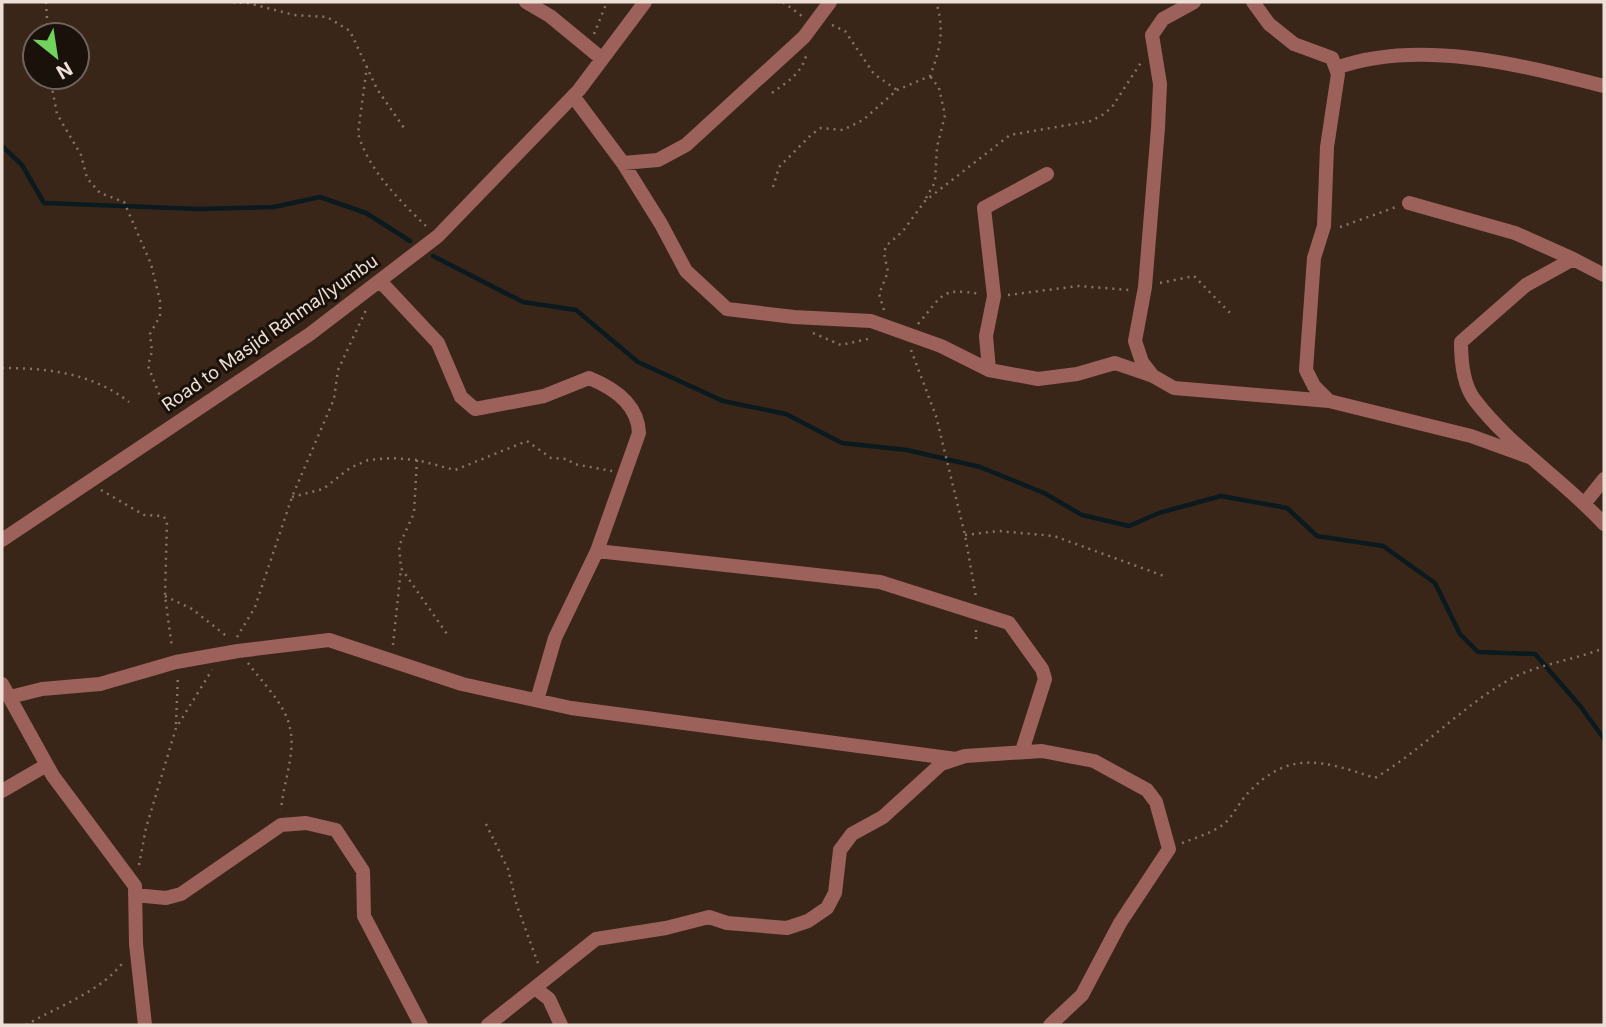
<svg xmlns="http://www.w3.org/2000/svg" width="1606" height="1027" font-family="Inter,sans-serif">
	<rect width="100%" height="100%" fill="#3a2618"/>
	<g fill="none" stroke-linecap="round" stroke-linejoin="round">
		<path stroke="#0a1a1e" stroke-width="4.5" d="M2 146 22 165 44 203 200 209 274 207 320 197 366 213 410 241
			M433 256 523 302 576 310 638 362 723 401 786 414 842 443 907 450 980 467 1044 493 1082 515 1129 526 1159 513 1221 496 1287 508 1317 536 1383 546 1435 583 1460 634 1478 652 1535 654 1581 707 1604 739"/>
		<path stroke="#857468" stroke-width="2.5" stroke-dasharray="2 5" stroke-linecap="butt" d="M46 2 48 35
			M226 2 248 3 294 15 327 17 350 31 377 89 404 128
			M783 2 802 16
			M832 25 845 31 874 74 897 90
			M594 34 607 2
			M367 66 358 133C368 170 400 201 427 227
			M50 77 57 114 81 155 87 178 100 193 124 202 151 264 160 301V316L150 334 152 351 148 366 160 396
			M772 93C787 82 801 74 806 56
			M773 187 779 167 812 134 821 128 843 130 863 120 897 90 930 76C940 50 945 30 936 2
			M926 198 935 182 937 147 945 115 939 88 930 76
			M1340 227 1396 207
			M1160 283 1194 276 1233 316
			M1008 295 1079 286 1129 290
			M884 310 879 294 888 272 884 253 886 246 903 231 925 201 1010 135 1091 121 1104 114 1112 107 1142 61
			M918 324C943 295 940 287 980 294
			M813 333 841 345 872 338
			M911 350 936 416 965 535 976 597
			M2 368C48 368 92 373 129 402
			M417 460 414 513 399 546 401 568 447 634
			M101 490 144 515 163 516 167 521 165 596 172 648
			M292 497 323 489 350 468 368 460 392 458 417 460 455 470 527 441 551 458 567 459 574 464 612 471
			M965 535 999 531 1054 536 1164 576
			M165 596 192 609 229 638
			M237 637 255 607 292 497 334 399 338 370 366 310
			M976 639V628
			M393 645 401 568
			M248 663C261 681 286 705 290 728 296 753 283 784 281 810
			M176 724 178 675
			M486 824 508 869 517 906 539 966
			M1182 843C1195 838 1209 834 1221 826 1232 819 1239 802 1248 793 1289 749 1324 761 1375 778 1422 750 1459 709 1507 681 1536 664 1572 661 1604 648
			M139 865 146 828 176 728 212 670
			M26 1025C58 1006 101 992 124 961"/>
		<path stroke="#9d615c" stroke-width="14" d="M526 2 550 16 601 58
			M1194 2 1163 19 1152 35 1160 84 1158 128 1145 287 1135 341 1142 362 1153 376 1174 388 1329 401
			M1253 2 1269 24 1294 44 1332 58 1338 74 1327 147 1324 226 1314 258 1306 370 1314 386 1329 401 1471 436 1532 458
			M1336 68C1419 38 1521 65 1604 86
			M573 96 623 163 658 160 686 145 804 37 830 2
			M623 163 661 224 686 271 727 309 794 317 871 321 941 346 989 370 1038 379 1077 374 1115 363 1153 376
			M1409 203 1515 233 1573 259
			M1604 275 1573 259 1526 285 1461 342C1461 360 1463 384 1474 399 1510 447 1564 480 1604 524
			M380 281 438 343 461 397 475 409 544 396 589 378C614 388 638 405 639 433L597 551 555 638 537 700
			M989 370 986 336 994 296 984 208 1047 174
			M1584 504 1604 479
			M2 540 310 334 438 236 579 90 645 2
			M597 551 880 582 1009 623 1042 669 1045 679 1022 751
			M2 684 53 776 135 886 136 944 145 1025
			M10 697 42 689 100 684 176 662 238 651 329 640 462 684 571 708 956 759
			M2 791 45 766
			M135 895 166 898 181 894 281 825 306 823 336 830 363 871 364 916 421 1025
			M535 988 549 999 561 1025
			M488 1025 596 939 666 928 709 917 727 923 787 928 808 921 827 908 835 893 840 850 852 834 883 817 941 764 965 756 1042 751 1094 761 1147 790 1156 802 1169 849 1120 923 1082 995 1050 1025"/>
	</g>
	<g text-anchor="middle" stroke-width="6" stroke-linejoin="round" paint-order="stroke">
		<g font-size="18" fill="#eddfd6" stroke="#1a110b">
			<text transform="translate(270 333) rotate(-35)" y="6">Road to Masjid Rahma/Iyumbu</text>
		</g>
	</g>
	<rect width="1606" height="1027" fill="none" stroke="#eddfd6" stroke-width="7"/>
	<g transform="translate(56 56) rotate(150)"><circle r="33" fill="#1a110b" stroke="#6e635c" stroke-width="2"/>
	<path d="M0-5L12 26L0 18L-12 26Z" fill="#71d25e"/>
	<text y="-10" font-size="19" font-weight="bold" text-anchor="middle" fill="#eddfd6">N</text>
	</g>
</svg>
